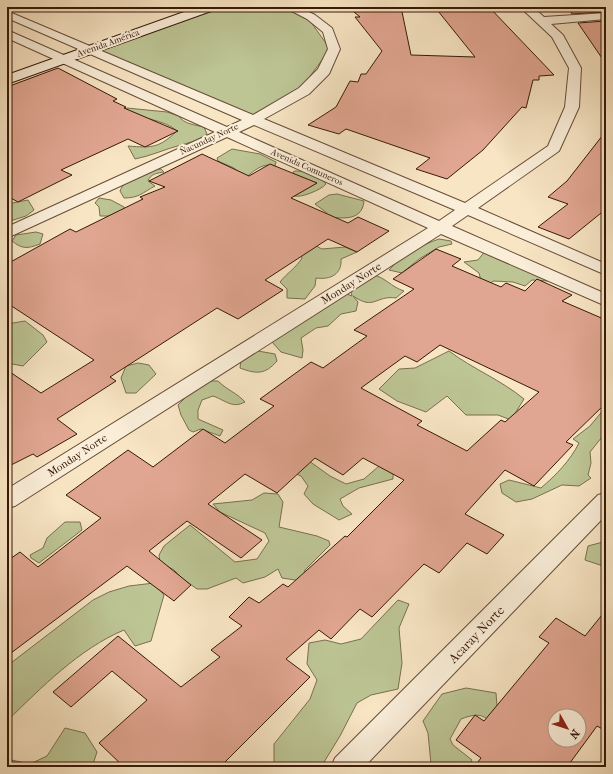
<svg xmlns="http://www.w3.org/2000/svg" width="613" height="774" font-family="'IM FELL French Canon',serif">
	<rect width="100%" height="100%" fill="#f8e5c4"/>
	<filter id="stains"><feTurbulence type="fractalNoise" baseFrequency=".005" numOctaves="4"/><feColorMatrix values="0 0 0 0 .2 0 0 0 0 .09 0 0 0 0 .02 0 0 0 .5 -.17"/></filter>
	<radialGradient id="worn" r=".72"><stop offset=".6" stop-color="#630" stop-opacity="0"/><stop offset="1" stop-color="#630" stop-opacity=".3"/></radialGradient>
	<path fill="#bdc595" stroke="#7a6f4e" d="M217 7H286L308 18 330 49 300 90 253 117 96 50Z
		M127 108 167 112 179 116C183 124 196 125 204 127L207 134C195 142 194 141 181 145 165 149 151 156 135 159L128 146C152 148 159 148 177 131 166 120 137 117 121 112Z
		M232 149 260 154 276 162 275 166C263 162 254 171 245 178L234 168 218 161 217 158Z
		M161 169 164 172C158 173 150 174 148 181L155 186C142 193 139 198 124 198L120 191C125 177 147 170 161 169Z
		M295 171C307 171 319 175 326 184 321 190 301 198 294 196L317 183 294 174 293 172Z
		M337 194 364 201C362 223 339 218 324 216L327 213 315 204 329 195Z
		M99 198 111 200 124 207 125 211 116 216H100L99 207 95 203Z
		M28 200 34 210 26 216 7 222V204Z
		M36 232 43 234 40 244C27 249 22 249 12 241L16 235Z
		M439 239 451 241 452 244 439 247 419 259 402 273 389 270C401 256 421 245 439 239Z
		M314 245 322 249 345 247 357 252 341 259C342 274 331 280 316 278L315 286 305 299 287 298V289L280 282C287 273 297 267 302 258L301 254Z
		M486 250 543 274 548 281 532 280 525 286 513 282 493 281 484 292 479 273 464 262 478 260Z
		M372 275C384 276 391 287 404 291L396 298C375 295 375 311 353 296L358 302 356 311 341 314 328 326 316 328 301 338 303 350 302 358 281 352 272 342 277 335 344 293 352 296 350 289Z
		M25 321 43 335 47 342 23 366 7 363V324Z
		M258 351 275 354 277 361C265 375 256 374 240 368L241 360 249 353Z
		M449 351C473 369 501 380 524 399L511 420 498 415H466L447 396 426 412 397 401 379 389 399 369 415 368Z
		M138 363 149 365 156 374 136 393H126L121 378 126 366Z
		M207 381H218C227 390 237 393 245 402 232 409 225 400 213 396L202 400 198 410V419L223 430 220 436 201 429 193 432 189 430 181 415 178 405 191 392Z
		M606 403V432L590 452 591 463 588 475 591 478 579 486 562 485 532 499 516 502 502 493 500 484 509 480 541 488C556 475 570 461 579 443L573 439 590 426 605 408 603 405Z
		M295 451 330 476 346 484 364 479 386 460 393 464V479L359 488 340 499 343 506 352 514 339 520 313 504 304 494 308 486 301 476 282 468Z
		M264 493 278 494 283 502 279 527 317 536 329 541 330 545 305 570 302 581 282 578 278 569 265 577 243 583 236 578 207 589H197L183 579 174 570 160 562 159 555 164 546 190 525 235 562 257 559 269 541 265 533 220 512 213 504 252 500Z
		M65 522H80L82 530 39 563 31 558 30 555 43 548 47 538Z
		M603 542H606V567L585 560 588 546Z
		M154 583 164 595 151 641 135 646 124 630C79 649 42 687 7 721V666L93 600 109 592 129 586Z
		M398 600 409 604 399 628 402 663 398 689 371 695 357 703 340 736 321 767H274V744L310 699 317 680 307 664 309 643 325 640 341 644 361 639Z
		M466 688 496 693 499 731C485 716 482 711 461 719L450 739 453 745 472 760 468 767H434L431 764 428 733 423 721 442 694Z
		M65 728 85 733 97 752 92 767H7V759L30 764 47 756Z"/>
	<path fill="#e1a691" stroke="#371907" fill-rule="evenodd" d="M383 7H401L411 55 475 57 438 11 489 7 554 75 539 76V80H533L526 108 522 107 483 150 447 179 416 169 430 158 346 129 339 134 308 125 336 107 350 81 358 82 361 74H366L382 51 355 17H360L354 12Z
		M568 7H606V12L572 14Z
		M606 21V64L578 23Z
		M58 68 117 99 113 101 126 107 124 108 178 131 145 147 128 139 61 170 72 175 18 202 7 196V87Z
		M606 131V209L569 239 538 227 568 204 548 197 567 181Z
		M202 154 249 176 270 164 317 183 291 198 348 223 358 217 389 231 357 252 328 239 265 280 283 290 238 319 217 308 110 377 116 381 57 419 77 434 37 457 33 454 7 467V370L41 393 94 360 7 303V264L70 229 76 232 143 199 140 197 165 187 149 181Z
		M436 249 461 259 452 266 501 287 506 283 525 291 537 279 572 295 562 301 606 320V403L566 442 573 445 534 486 505 470 465 514 504 535 487 554 467 543 439 573 424 564 372 617 360 609 331 639 319 630 286 659 310 677 220 767H124L99 743 147 700 112 671 71 707 53 692 118 636 181 687 220 657 211 650 242 626 229 617 249 597 259 603 283 584 288 587 345 536 347 537 404 480 363 458 343 475 315 458 277 493 245 474 208 504 262 540 241 558 187 521 149 551 191 585 174 601 127 566 7 656V561L20 552 38 567 101 518 66 495 128 450 153 467 203 429 225 443 274 406 260 399 311 362 323 368 367 336 354 330 414 289 393 279ZM440 345 539 392 505 422 501 420 467 451 417 425 422 421 361 388 405 356 417 362Z
		M606 610V731L597 726 567 767H474L481 758 456 740 475 715 484 721 549 643 539 637 556 618 585 636ZM555 716H579V740H555Z"/>
	<g fill="none" stroke-linecap="round" stroke-linejoin="round">
		<defs>
			<path id="minor" d="M284 7H299L315 15 332 28 340 49 329 74 309 94 264 119 465 203 548 146 565 107 569 68 552 37 520 7H533L544 17 606 13V19L551 24 563 35 581 68 579 107 559 151 478 208 606 264V275L468 215 452 226 606 294V306L441 234 15 506 7 508V489L428 228 227 137 7 238V227L215 132 7 38V30L227 127 242 120 7 18V11L253 115 299 88 318 69 328 49 323 32 307 19ZM254 125 455 210 439 221 239 132Z
				M606 493V515L364 767H331L335 758 598 495Z"/>
			<path id="secondary" d="M198 7H216L214 10 7 84V75Z"/>
		</defs>
		<use href="#minor" stroke="#674c36" stroke-width="2"/>
		<use href="#secondary" stroke="#371907" stroke-width="2"/>
		<use href="#minor" fill="#faeed9" fill-rule="evenodd"/>
		<use href="#secondary" fill="#faeed9" fill-rule="evenodd"/>
	</g>
	<g text-anchor="middle" stroke-width="4" stroke-linejoin="round" paint-order="stroke">
		<g font-size="9" fill="#371907" stroke="#faeed9">
			<text transform="translate(108 43) rotate(-20)" y="3">Avenida América</text>
			<text transform="translate(209 139) rotate(-25)" y="3">Ñacunday Norte</text>
			<text transform="translate(307 167) rotate(24)" y="3">Avenida Comuneros</text>
		</g>
		<g font-size="11" fill="#371907" stroke="#faeed9">
			<text transform="translate(351 283) rotate(-32)" y="4">Monday Norte</text>
			<text transform="translate(77 455) rotate(-33)" y="4">Monday Norte</text>
		</g>
		<g font-size="13" fill="#371907" stroke="#faeed9">
			<text transform="translate(476 634) rotate(-46)" y="5">Acaray Norte</text>
		</g>
	</g>
	<rect width="613" height="774" fill="none" stroke="#f8e5c4" stroke-width="24"/>
	<rect x="8" y="8" width="597" height="758" fill="none" stroke="#371907" stroke-width="2"/>
	<rect x="12" y="12" width="589" height="750" fill="none" stroke="#371907"/>
	<g transform="translate(567 728) rotate(129)"><circle r="19" fill="#faeed9" stroke="#ac9985"/>
	<path d="M0-3L7 15L0 10L-7 15Z" fill="#8f2418"/>
	<text y="-6" font-size="11" font-weight="bold" text-anchor="middle" fill="#371907">N</text>
	</g>
	<rect width="100%" height="100%" filter="url(#stains)"/>
	<rect width="100%" height="100%" fill="url(#worn)"/>
</svg>
